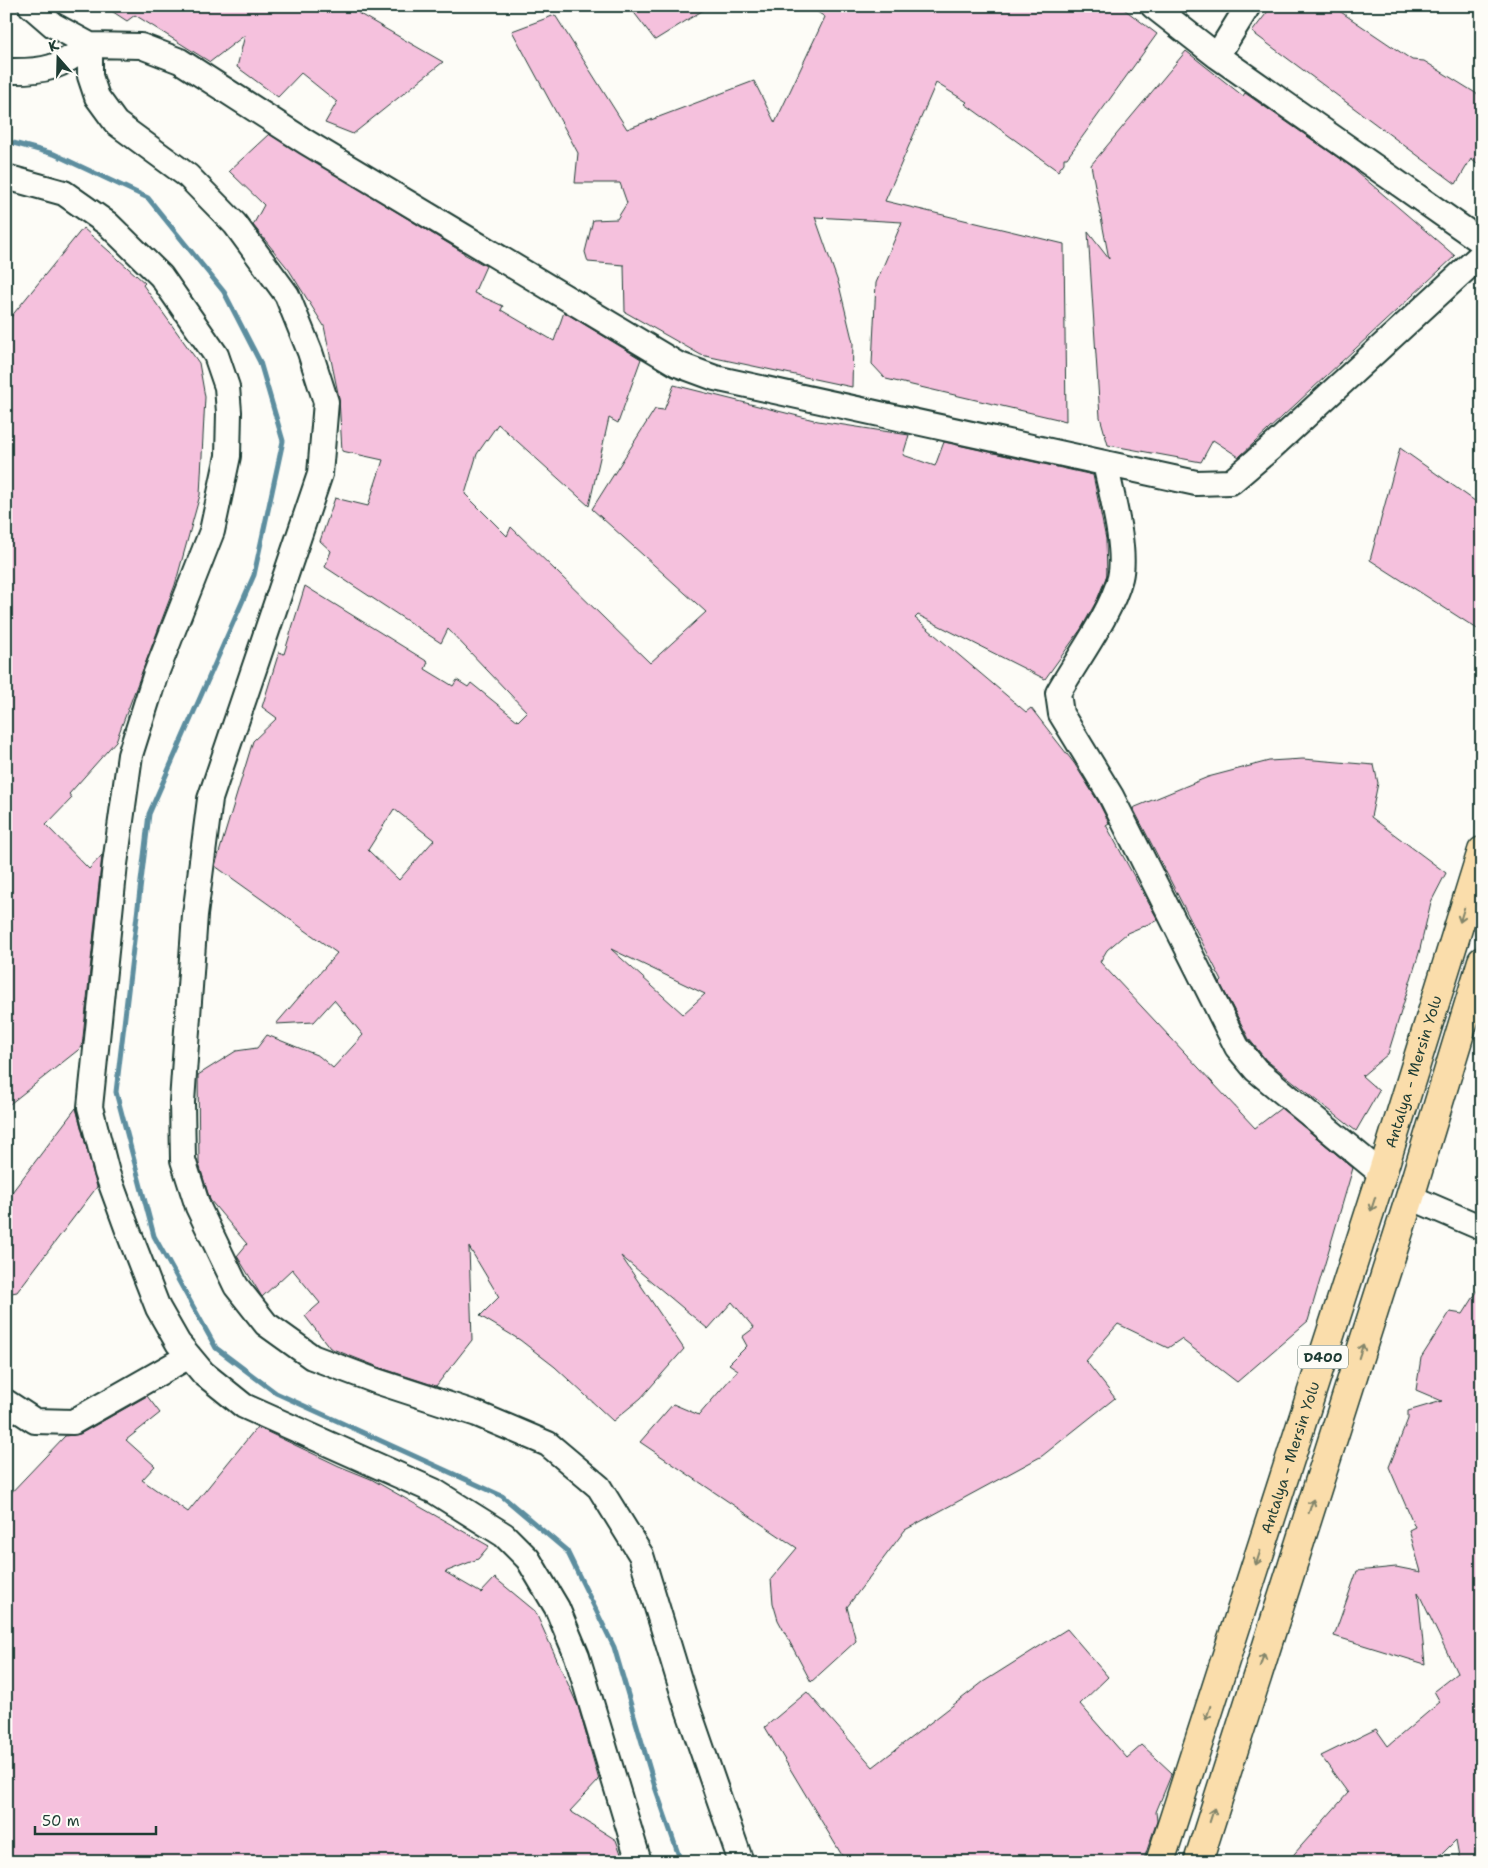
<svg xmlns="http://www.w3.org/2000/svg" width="1488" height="1868" font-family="'Shantell Sans',sans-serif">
	<rect width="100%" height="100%" fill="#fdfcf7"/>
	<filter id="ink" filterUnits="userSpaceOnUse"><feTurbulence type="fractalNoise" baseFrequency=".02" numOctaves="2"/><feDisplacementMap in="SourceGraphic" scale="10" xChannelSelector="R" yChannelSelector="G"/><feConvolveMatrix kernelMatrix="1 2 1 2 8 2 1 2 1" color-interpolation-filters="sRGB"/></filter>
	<g filter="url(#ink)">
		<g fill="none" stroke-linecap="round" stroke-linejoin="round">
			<path stroke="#5d8e9f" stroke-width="5" d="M6 141 54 154 148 198 224 292 260 362 283 441 254 575 149 814 116 1092 154 1236 216 1348 276 1393 502 1496 567 1551 614 1647 655 1787 681 1862"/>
		</g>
		<path fill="#f5c1dd" stroke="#1f3d34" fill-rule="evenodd" d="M104 6H372L358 13 443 62 353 134 325 123 337 102 301 73 278 97 237 67 245 35 210 62 135 15 127 21Z
			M629 6H710L655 40Z
			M808 6H1120L1157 34 1067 158H1064V163L1058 171 965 104 967 102 936 83 885 201 1064 244 1066 421 886 379 872 364 876 283 902 222 815 217 839 285 853 343 852 387 701 355 625 312 624 265 588 262 585 252 593 220 617 219 627 203 620 183H575L578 153 512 31 555 15 627 129 754 81 775 123 825 17Z
			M1272 6H1332L1412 60 1424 61 1482 97V168L1471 159 1456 184 1252 32Z
			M1186 51 1243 96 1245 93 1350 166 1455 256 1239 457 1213 440 1201 462 1108 445 1100 417 1088 232 1109 259 1091 165Z
			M269 134 464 253V254L486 266 474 293 503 306 501 310 554 341 564 312 641 359 618 423 609 418 589 506 498 424 477 454 465 494 507 536 511 527 650 663 706 612 592 509 655 409 664 410 674 385 818 421 909 435 903 455 935 466 944 442 1093 475 1106 539 1107 575 1097 600 1081 629 1045 679 918 615 915 618 1026 712 1031 708 1074 763 1099 803 1109 823 1106 825 1158 920 1127 933 1107 950 1100 962 1255 1128 1281 1108 1353 1168 1308 1321 1237 1382 1181 1339 1168 1348 1118 1324 1086 1361 1115 1398 1042 1456 905 1530 847 1607 856 1641 811 1682 778 1620 773 1603 771 1579 797 1548 640 1442 673 1404 699 1415 738 1370 729 1364 747 1346 742 1337 754 1328 732 1302 708 1329 621 1256 684 1349 641 1398 613 1421 555 1367 520 1340 480 1316 499 1297 469 1247 472 1340 436 1386 381 1368 330 1348 305 1316 320 1303 292 1269 262 1297 237 1256 247 1244 210 1200 199 1164 198 1075 236 1051 257 1048 267 1035 319 1056 333 1068 363 1035 334 1000 314 1022 276 1024 337 953 215 866 253 741 277 718 262 707 279 652 284 654 305 586 428 662 425 669 453 686 457 680 468 687 471 683 518 721 527 712 448 629 441 643 325 567 331 551 320 541 335 498 368 506 383 460 342 451 339 398 324 326 289 270 253 225 264 205 229 171ZM394 809 434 840 399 880 368 850ZM611 949 705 994 683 1014Z
			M83 228 145 283 143 285 199 363 205 397 200 495 175 585 116 741 69 794 72 798 46 825 89 869 102 855 82 1047 6 1107V323Z
			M1400 448 1482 506V632L1370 560Z
			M1303 759 1374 765 1378 783 1371 817 1446 873 1431 902 1419 953 1388 1054 1362 1076 1379 1091 1356 1131 1266 1060 1249 1039 1220 983 1222 981 1133 808 1208 777 1269 761Z
			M76 1108 97 1187 17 1292 6 1294V1200Z
			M1482 1284V1862H1460L1456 1840 1434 1862H1287L1348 1793 1321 1756 1376 1729 1388 1746 1440 1702 1434 1691 1457 1673 1418 1592 1425 1664 1334 1636 1357 1571 1396 1567 1421 1572 1409 1530 1415 1527 1389 1467 1408 1419V1411L1442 1401 1416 1390 1421 1358 1450 1312 1463 1314Z
			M147 1396 160 1413 126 1440 155 1466 142 1480 188 1512 257 1427 339 1466 371 1479 489 1546 478 1559 445 1572 481 1593 495 1578 535 1611 578 1706 599 1780 570 1811 616 1840 624 1862H6V1498L65 1436 80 1434Z
			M1067 1629 1108 1677 1080 1704 1127 1758 1142 1745 1172 1773 1156 1812 1157 1821 1143 1862H846L765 1727 807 1692 873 1767 983 1682Z"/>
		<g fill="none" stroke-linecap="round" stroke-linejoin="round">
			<defs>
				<path id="minor" d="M31 6 53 25 90 45 141 46 180 61 306 142 677 364 715 378 1196 483 1231 482 1271 448 1482 254
					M1153 6 1217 56 1482 242
					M90 45V76L97 97 116 123 188 176 235 224 287 295 310 352 326 402 320 474 210 799 195 915 182 1102 183 1160 198 1207 236 1286 266 1324 312 1357 376 1381 477 1414 548 1444 599 1487 641 1555 688 1709 741 1862
					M1217 56 1248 6
					M6 71C48 72 57 68 90 45
					M6 177 64 193 108 224 161 276 216 355 227 387 229 412 228 456 212 531 155 676 130 755 115 864 90 1107 107 1173 130 1236 158 1308 178 1343 203 1373 244 1406 434 1491 504 1535 528 1559 557 1608 577 1656 639 1862
					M1105 463C1111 493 1127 549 1120 578 1111 614 1077 659 1058 693L1061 714 1111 796 1237 1047 1256 1070 1382 1174
					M1410 1197 1482 1228
					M6 1402 35 1421 73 1422 189 1356"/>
				<g id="highway">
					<path id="s1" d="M1160 1862 1382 1174 1482 851"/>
					<path d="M1198 1862 1410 1197 1482 961"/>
				</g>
			</defs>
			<use href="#minor" stroke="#1f3d34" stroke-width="28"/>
			<use href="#highway" stroke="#1f3d34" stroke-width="31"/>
			<use href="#minor" stroke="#fdfcf7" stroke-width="24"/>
			<use href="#highway" stroke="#faddab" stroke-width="28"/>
		</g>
		<defs><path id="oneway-shaft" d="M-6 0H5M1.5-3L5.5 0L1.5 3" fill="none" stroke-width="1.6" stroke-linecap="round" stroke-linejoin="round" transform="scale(1.25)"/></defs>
		<g stroke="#82856a">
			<use href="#oneway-shaft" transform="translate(1462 915) rotate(107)"/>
			<use href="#oneway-shaft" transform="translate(1373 1204) rotate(108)"/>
			<use href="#oneway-shaft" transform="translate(1361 1351) rotate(-72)"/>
			<use href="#oneway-shaft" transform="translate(1311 1506) rotate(-72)"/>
			<use href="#oneway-shaft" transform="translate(1258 1558) rotate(108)"/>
			<use href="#oneway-shaft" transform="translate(1262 1660) rotate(-72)"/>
			<use href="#oneway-shaft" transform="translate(1208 1713) rotate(108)"/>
			<use href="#oneway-shaft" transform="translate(1212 1815) rotate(-72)"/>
		</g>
	</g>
	<g text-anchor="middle" stroke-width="4.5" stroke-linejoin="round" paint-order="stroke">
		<rect fill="#fdfcf7" stroke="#62766e" stroke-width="1" x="1298" y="1345.5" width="50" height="23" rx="4"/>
		<g font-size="14" font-weight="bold" fill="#1f3d34">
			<text x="1323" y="1362">D400</text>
		</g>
		<g font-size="15" fill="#1f3d34" stroke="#fdfcf7">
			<text dy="5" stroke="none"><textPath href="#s1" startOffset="830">Antalya - Mersin Yolu</textPath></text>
			<text dy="5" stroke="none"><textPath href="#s1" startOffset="425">Antalya - Mersin Yolu</textPath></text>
		</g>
	</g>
	<rect width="1488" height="1868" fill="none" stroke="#fdfcf7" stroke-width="25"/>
	<rect x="12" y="12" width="1463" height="1843" fill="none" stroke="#1f3d34" stroke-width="2" filter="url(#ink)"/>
	<g transform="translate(58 58) rotate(340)" stroke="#fdfcf7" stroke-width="4" paint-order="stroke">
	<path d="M0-4L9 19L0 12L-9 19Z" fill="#1f3d34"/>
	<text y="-8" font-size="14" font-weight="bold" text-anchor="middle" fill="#1f3d34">K</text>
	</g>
	<path d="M35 1826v8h121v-8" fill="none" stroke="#1f3d34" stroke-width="2.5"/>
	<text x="42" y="1826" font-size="15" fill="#1f3d34" stroke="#fdfcf7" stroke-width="4" paint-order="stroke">50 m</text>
</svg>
